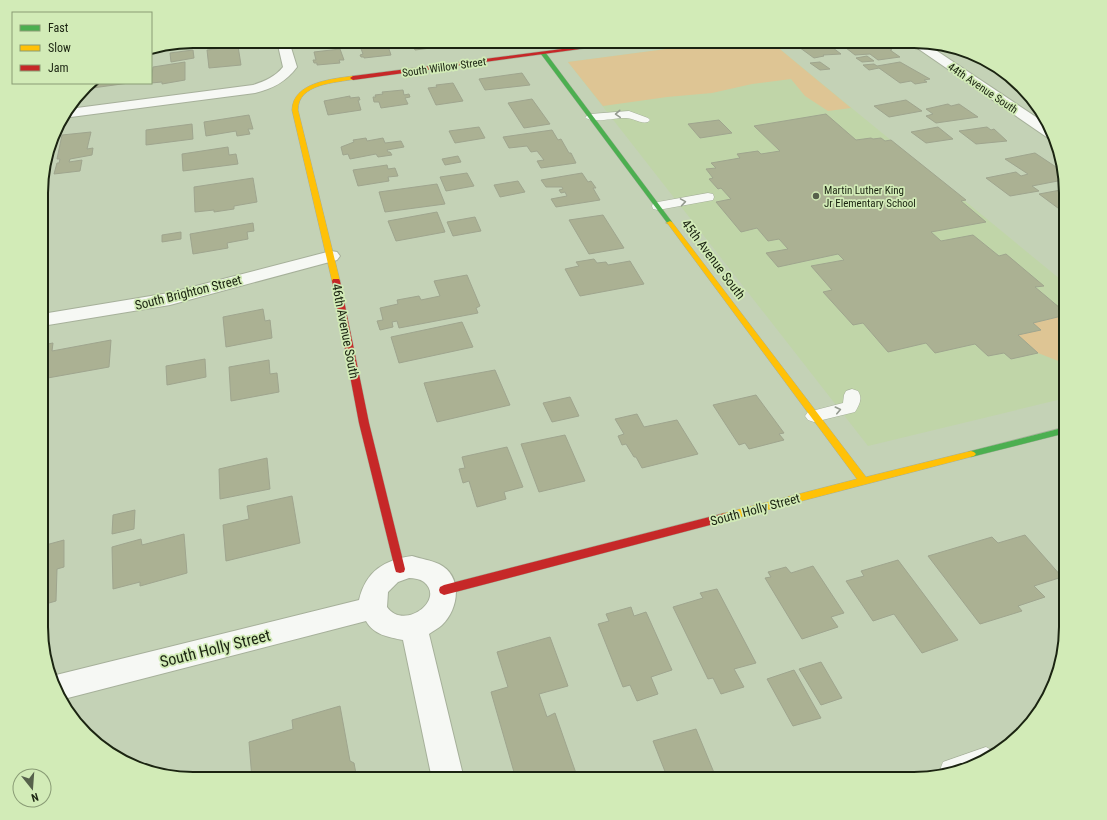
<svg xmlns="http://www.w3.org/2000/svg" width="1107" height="820" font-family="'Roboto Condensed',sans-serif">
	<rect width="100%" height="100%" fill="#c4d2b6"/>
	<path fill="#c0d5a8" d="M727 41H770L1066 284V398L868 446 568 62Z"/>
	<path fill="#dec594" d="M727 41H770L851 108 828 111 805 96 791 79 752 84 712 93 667 97 603 106 568 62Z
		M1066 315V364L1038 353 1018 335 1040 330 1033 323Z"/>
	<path fill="#abb193" stroke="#9fa58e" d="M410 41H443L446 46 415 50Z
		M451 41H485V42L453 46Z
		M824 41 841 54 823 55 824 56 814 58 792 42Z
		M837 41H881L892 50H890L900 57 878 60 870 54 855 55Z
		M387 43 391 55 364 58V57H361L360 55 363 54 360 46Z
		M238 46 241 65 209 68 207 50Z
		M340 49 344 60H339L340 63 317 65V63H314L313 60H316L314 52Z
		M193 50 194 58 171 62 170 53Z
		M867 56 874 61 862 62 856 58Z
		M185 62V80L162 84V82L151 83 153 67Z
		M820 62 830 69 820 70 810 63Z
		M900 62 930 79 924 80 927 82 915 84 911 81 900 83 879 68 869 70 863 65 874 64 877 66Z
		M996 67 1007 73 1015 82 989 68Z
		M522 73 530 85 485 90 479 79Z
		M89 83H129L85 89Z
		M453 83 463 101 436 105 428 88 437 87 436 85Z
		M403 90 404 95 409 94 410 97 405 98 408 104 381 108 379 102H374L373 97H376L375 95 383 94 382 92Z
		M350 96V98L359 97 360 100H358L361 110 328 115 324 101Z
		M532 99 550 124 524 128 508 103Z
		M906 100 922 111 889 117 874 106Z
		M948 104 951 106 959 104 978 117 936 123 926 116 933 114 926 109Z
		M826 114 856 140 871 138 873 139 881 138 885 141 891 140 966 200 961 201 986 222 931 232 941 241 973 235 999 256 1006 254 1044 286 1035 287 1066 313V315L1033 323 1041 330 1018 335 1038 353 1011 359 1004 353 988 356 975 344 935 353 926 343 888 352 863 323 853 325 823 292 832 290 811 266 844 260 838 254 778 267 766 253 788 249 779 239 768 241 757 228 741 232 716 202 731 199 721 188 718 189 709 179 713 178 706 169 716 168 711 163 740 158 737 154 758 151 761 154 780 151 754 126Z
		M249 115 253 129H248L250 134 237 136 236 131 206 136 204 122Z
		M719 120 732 133 700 138 688 124Z
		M192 124 193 139 146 145V130Z
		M479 127 485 138 455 143 449 131Z
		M938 127 953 139 926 143 911 132Z
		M987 127 991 130 994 129 1007 141 976 144 959 131Z
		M552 130 558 140 561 139 569 153H571L576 163 541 168 537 161 544 160 537 151 531 152 527 146 509 148 503 137Z
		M91 132 87 149 93 148 92 155 70 159 69 162 82 160 80 171 54 174 57 163H59L60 159H57L62 135Z
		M366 138 367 141 383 138 385 143 401 141 404 147 387 150 388 152H390L392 155 378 157 376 154 350 159 348 154 343 155 341 147 354 142 353 140Z
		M228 147 229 155 236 154 238 164 183 171 182 154Z
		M1035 153 1062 171 1065 181 1063 180 1032 186 1039 191 1010 196 986 178 1016 172 1021 176 1028 174 1005 159Z
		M458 156 461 162 445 165 442 159Z
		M387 165 388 169 395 168 398 176 388 177 389 181 358 186 353 170Z
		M467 173 474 186 446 191 440 177Z
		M582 173 588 182 591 181 596 188H593L600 200 556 207 551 199 567 196 565 192 561 193 559 190 563 189 562 187H546L541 180Z
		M253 178 257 202 234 206V209L214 212V210L195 212 194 187Z
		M518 181 525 192 500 197 494 185Z
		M437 184 445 204 385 212 379 192Z
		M1066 189V214L1039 194Z
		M437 212 445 232 396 241 388 221Z
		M603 215 624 248 589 254 569 220Z
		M475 217 481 231 453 236 447 222Z
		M253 223 254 231 247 232 248 239 227 243 228 248 193 254 190 234Z
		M181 232V239L162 242V235Z
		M594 259 597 263 606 262 608 265 630 261 644 284 580 296 565 269 579 266 576 262Z
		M467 275 480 306 476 308 478 313 399 328 397 321 392 322 393 327 380 330 377 321 383 320 380 308 398 304 397 300 419 296 421 300 440 296 434 281Z
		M263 309 265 321 270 320 272 338 226 347 223 317Z
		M462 322 473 347 399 363 391 337Z
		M111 340 109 367 42 379V345L53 343 52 351Z
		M205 359 206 377 167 385 166 366Z
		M269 360 270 374 277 373 279 392 231 401 229 367Z
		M495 370 510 405 437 422 424 383Z
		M756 395 784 433 779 434 784 440 749 449 745 443 739 445 713 405Z
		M570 397 579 416 552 422 543 403Z
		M637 414 644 427 677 420 698 454 642 468 636 457H634L626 444 622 445 618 436 624 434 615 419Z
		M565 435 585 481 539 492 521 444Z
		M507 447 523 487 504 492 506 499 477 507 469 481 463 483 459 469 465 468 462 457Z
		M267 458 270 489 220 499 219 469Z
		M292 496 300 543 226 561 223 525 249 519 247 506Z
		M135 510 134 529 112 534 113 515Z
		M184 534 187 573 140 586V582L113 589 112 547 141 539 142 545Z
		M1025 535 1062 577 1034 586 1045 597 1018 606 1022 611 980 624 928 556 992 537 998 543Z
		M64 540V567L57 569 56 601 42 605V546Z
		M898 560 958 640 922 653 894 614 873 621 846 581 864 576 861 571Z
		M813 566 844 613 831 617 838 627 802 639 765 578 771 577 768 572 786 567 791 573Z
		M717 589 756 663 734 669 744 687 721 694 713 678 708 679 673 607 703 598 700 593Z
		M631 607 634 616 646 612 672 670 651 677 658 694 637 701 630 685 623 687 598 624 609 621 606 614Z
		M550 637 568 686 539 694 547 717 555 713 578 779H516L491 692 508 687 497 652Z
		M821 662 842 698 821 705 799 669Z
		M794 670 821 718 793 726 767 679Z
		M340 706 350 761 354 763 357 779H252L249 742 293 729 292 720Z
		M696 729 715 775 701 779H668L653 741Z"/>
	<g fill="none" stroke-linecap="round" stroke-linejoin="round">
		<defs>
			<path id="lane" d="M629 111 648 118 650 120 648 122C640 124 634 118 626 118 617 117 591 124 585 117L591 114Z
				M708 193 713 194 714 197 713 200 658 210 653 209 652 206 653 203 658 202Z
				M852 389 858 391C863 399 859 405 855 412L814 422 808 420 805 416 808 412 843 403 844 395 846 391Z
				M986 747 995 752 981 763 941 773 940 770 943 762Z"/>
			<path id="street" d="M277 41H289L297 67C286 82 272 89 255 93L63 118 69 109 253 85C265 81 275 77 283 67Z
				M907 41H922L1051 127 1054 139 1048 138Z
				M331 251 337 252 340 256 337 260 170 305 42 326V314L169 293Z
				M412 556C421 559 431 560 439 564 463 576 459 609 442 625 439 628 433 631 429 634L464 779H432L403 640C388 637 374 635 366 621L60 700 52 676 359 600C366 571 384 560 412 556ZM409 578C414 578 420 579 424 582 446 600 404 631 387 607L388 592 398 582Z"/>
			<path id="fast" d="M541 52H545L672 222V224H668L541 54Z
				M1066 427V433L971 457 968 456 966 454 968 452 971 451Z"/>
			<path id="slow" d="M353 76 356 78 355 79C336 83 298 83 298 110L340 281 336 283 332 281 292 110C293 82 332 79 353 76Z
				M670 221 672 222 866 477 971 451 974 452 976 454 974 456 725 521 721 520 720 517 721 514 725 513 857 479 668 224 666 223Z"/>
			<path id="jam" d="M624 41H639L353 80 350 78 353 76Z
				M333 279H339L340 281 369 423 405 569 404 572 400 573 396 572 395 569 359 423 332 281Z
				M725 513 729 514 730 517 729 520 444 595 440 593 439 590 440 587 444 585Z"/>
		</defs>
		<use href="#lane" stroke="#a6b09a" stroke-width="1"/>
		<use href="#street" stroke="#a6b09a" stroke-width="2"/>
		<use href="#fast" stroke="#a6b09a" stroke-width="1"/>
		<use href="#slow" stroke="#a6b09a" stroke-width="1"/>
		<use href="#jam" stroke="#a6b09a" stroke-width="1"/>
		<use href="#lane" fill="#f6f8f4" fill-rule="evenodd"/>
		<use href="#street" fill="#f6f8f4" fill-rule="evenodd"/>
		<use href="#fast" fill="#4caf50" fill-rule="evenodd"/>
		<use href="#slow" fill="#ffc107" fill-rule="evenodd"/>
		<use href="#jam" fill="#c62828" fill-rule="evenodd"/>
	</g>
	<defs><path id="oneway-chevron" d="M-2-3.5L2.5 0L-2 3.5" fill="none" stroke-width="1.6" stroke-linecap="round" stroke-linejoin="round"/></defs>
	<g stroke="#93998e">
		<use href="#oneway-chevron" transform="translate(618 114) rotate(176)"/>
		<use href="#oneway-chevron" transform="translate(683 202) rotate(-9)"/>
		<use href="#oneway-chevron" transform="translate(838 410) rotate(-13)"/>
	</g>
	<circle fill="#56614b" stroke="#d2ebb7" stroke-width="1.5" cx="816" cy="196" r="4"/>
	<g text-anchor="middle" stroke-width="3.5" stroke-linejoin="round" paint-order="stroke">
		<g font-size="11" fill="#1b2411" stroke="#d2ebb7">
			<text transform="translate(444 67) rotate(-8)" y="4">South Willow Street</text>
			<text transform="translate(983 88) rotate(34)" y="4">44th Avenue South</text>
		</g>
		<g font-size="11" fill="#1b2411" stroke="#d2ebb7" text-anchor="start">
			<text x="824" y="194">Martin Luther King<tspan x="824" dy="13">Jr Elementary School</tspan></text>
		</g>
		<g font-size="13" fill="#1b2411" stroke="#d2ebb7">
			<text transform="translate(714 259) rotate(53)" y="5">45th Avenue South</text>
			<text transform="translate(188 292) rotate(-14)" y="5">South Brighton Street</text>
			<text transform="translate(346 331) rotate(79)" y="5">46th Avenue South</text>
			<text transform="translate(755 509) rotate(-15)" y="5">South Holly Street</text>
		</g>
		<g font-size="16" fill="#1b2411" stroke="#d2ebb7">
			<text transform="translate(215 648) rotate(-14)" y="6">South Holly Street</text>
		</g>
	</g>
	<path d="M0 0H1107V820H0ZM193 48H914A145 145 0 0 1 1059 193V627A145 145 0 0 1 914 772H193A145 145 0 0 1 48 627V193A145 145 0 0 1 193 48Z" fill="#d2ebb7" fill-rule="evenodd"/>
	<path fill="none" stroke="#1b2411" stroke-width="2" d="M193 48H914A145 145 0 0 1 1059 193V627A145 145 0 0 1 914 772H193A145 145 0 0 1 48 627V193A145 145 0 0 1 193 48Z"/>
	<rect x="12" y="12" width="140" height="72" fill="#d2ebb7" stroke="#899b75"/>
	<rect x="20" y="25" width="20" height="6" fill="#4caf50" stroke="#899b75"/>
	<text x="48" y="32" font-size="12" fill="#1b2411">Fast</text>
	<rect x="20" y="45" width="20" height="6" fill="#ffc107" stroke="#899b75"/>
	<text x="48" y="52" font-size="12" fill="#1b2411">Slow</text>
	<rect x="20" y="65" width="20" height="6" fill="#c62828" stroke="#899b75"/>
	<text x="48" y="72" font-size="12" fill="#1b2411">Jam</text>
	<g transform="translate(32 788) rotate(163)"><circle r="19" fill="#d2ebb7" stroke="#899b75"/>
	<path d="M0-3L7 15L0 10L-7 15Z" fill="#56614b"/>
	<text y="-6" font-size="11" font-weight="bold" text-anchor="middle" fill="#1b2411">N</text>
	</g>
</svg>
